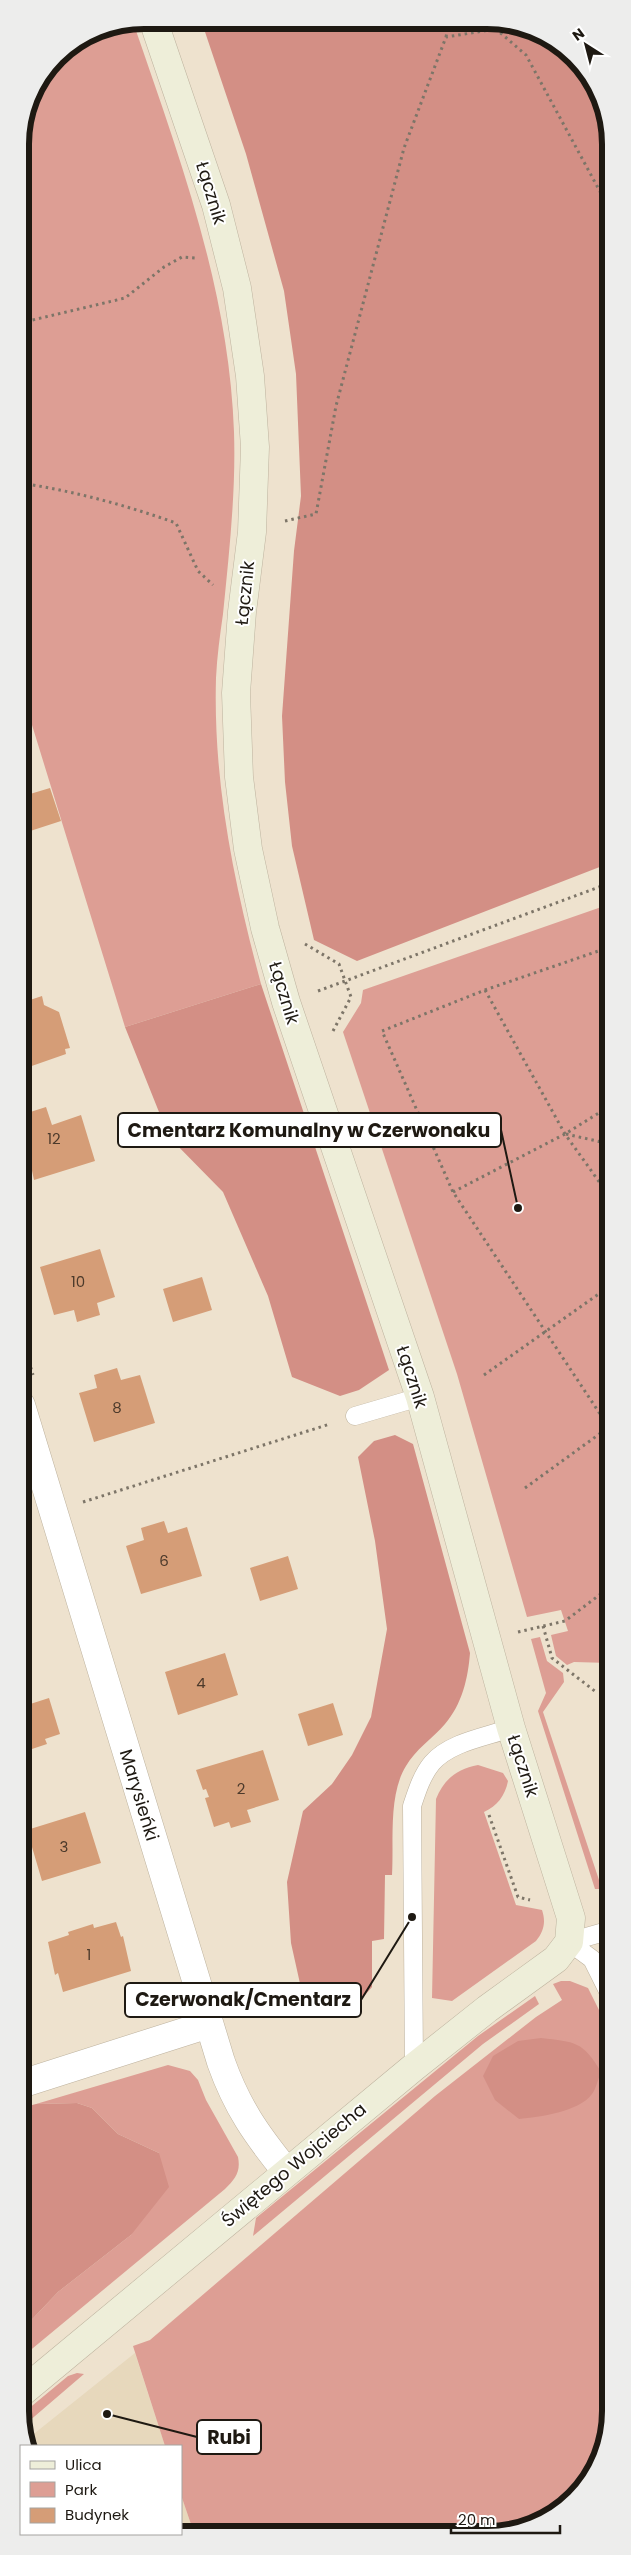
<svg xmlns="http://www.w3.org/2000/svg" width="631" height="2555" font-family="Poppins,sans-serif">
	<rect width="100%" height="100%" fill="#eee2ce"/>
	<path fill="#e7d8bc" d="M135 2353 165 2446H27L25 2441Z
		M181 2495 194 2533H181Z"/>
	<path fill="#dd9e94" d="M133 22C179 156 229 289 234 432 236 492 229 554 223 614 220 635 217 656 216 678 213 783 234 883 261 984L125 1027 20 686V136L33 89 56 56 96 29Z
		M610 904V1663L574 1662 567 1665 556 1656 551 1635 568 1631 561 1610 527 1617 457 1374 343 1032 361 1003 363 990Z
		M540 1637 547 1661 563 1673 564 1682 543 1712 602 1889H595L538 1711 546 1693 531 1639Z
		M478 1765 503 1773 508 1781C505 1796 497 1806 484 1812L516 1905 542 1910C546 1922 544 1931 536 1941L452 2001 432 1998 436 1799C444 1779 457 1769 478 1765Z
		M561 1981H570L588 1988 611 2034V2419L601 2459 580 2493 542 2522 504 2534 194 2533 181 2495V2446H165L133 2346 150 2340 435 2096 536 2017 562 2000 553 1984Z
		M535 1996 539 2004 483 2044 253 2236 256 2218 478 2036Z
		M168 2065 190 2071 198 2080 206 2100 238 2157C241 2172 235 2179 225 2189L21 2358V2331L58 2292 131 2235 159 2153 118 2134 92 2108 77 2103 36 2104Z
		M77 2373 84 2374 21 2428V2415L68 2376Z"/>
	<path fill="#d38f85" d="M201 20 512 22 575 56 598 89 610 127V863L357 961 314 940 292 846 285 782 282 716 294 551 301 496 296 374 284 291 246 154Z
		M261 984 389 1370 359 1390 340 1396 292 1377 268 1296 223 1192 169 1137 125 1027Z
		M395 1435 413 1444 470 1653C468 1679 462 1704 445 1724 433 1738 415 1750 406 1766 388 1795 394 1841 392 1875H385L384 1939 372 1941V1987L346 2017 323 2014 301 1988 291 1943 287 1882 303 1811 332 1784 352 1755 371 1717 387 1629 375 1541 358 1457 374 1441Z
		M541 2038C575 2042 583 2041 601 2072 598 2079 596 2089 592 2094 579 2112 539 2117 519 2119L495 2100 483 2076 493 2056 518 2041Z
		M77 2103 92 2108 118 2134 159 2153 169 2187 131 2235 58 2292 21 2331V2108L36 2104Z"/>
	<path fill="#d59d77" d="M50 788 61 821 21 834 20 797Z
		M42 996 44 1005 59 1012 70 1048 65 1049 66 1054 26 1068 24 1062 21 1063V1003Z
		M46 1107 52 1125 81 1115 95 1161 34 1180 28 1152H26L25 1149 21 1151V1115Z
		M100 1249 115 1297 97 1303 100 1315 77 1322 74 1310 54 1315 40 1267Z
		M202 1277 212 1310 173 1322 163 1289Z
		M117 1368 121 1380 140 1375 155 1423 94 1442 79 1393 97 1388 94 1375Z
		M164 1521 168 1533 187 1527 202 1576 141 1594 126 1546 144 1540 141 1528Z
		M288 1556 298 1589 260 1601 250 1568Z
		M21 1609 27 1628 21 1630Z
		M225 1653 238 1695 178 1715 165 1672Z
		M21 1697 24 1706 49 1698 60 1734 45 1739 47 1744 32 1749 31 1744 21 1747Z
		M333 1703 343 1735 308 1746 298 1714Z
		M263 1750 279 1800 247 1810 251 1822 231 1828 229 1822 214 1827 205 1798 209 1797 206 1789 203 1790 196 1770Z
		M85 1812 101 1863 42 1881 27 1830Z
		M116 1922 121 1937 123 1936 131 1971 63 1992 58 1973 55 1975 48 1942 69 1935 68 1932 93 1924 94 1928Z"/>
	<g fill="none" stroke-linecap="round" stroke-linejoin="round">
		<defs>
			<path id="lane" d="M355 1416 420 1397
				M569 1942 592 1959 611 1997
				M569 1942 611 1930
				M414 2067 412 1806C417 1791 422 1775 432 1763 450 1742 486 1737 511 1728"/>
			<path id="street" d="M21 1405 221 2062C237 2107 256 2134 286 2171
				M21 2084 209 2024"/>
			<path id="secondary" d="M21 2393 414 2067 487 2009 556 1959 569 1942 571 1918 511 1728 420 1397 286 1002 265 928 248 849 239 777 236 693 242 612 252 532 255 447 250 376 237 288 216 205 153 20"/>
		</defs>
		<use href="#lane" stroke="#bdb29e" stroke-width="19"/>
		<use href="#street" stroke="#bdb29e" stroke-width="29"/>
		<use href="#secondary" stroke="#bdb29e" stroke-width="29"/>
		<path stroke="#7d7568" stroke-width="3" stroke-dasharray="2.5 4" stroke-linecap="butt" d="M494 22 496 29 526 55 610 210
			M446 37 449 22
			M20 323 125 298 164 267 182 257 196 258
			M20 483C74 491 125 505 176 523L198 571 213 585
			M285 521 316 514 336 406 404 148 446 37 496 29
			M305 944 339 964 351 997 333 1031 334 1034
			M610 947 485 990 382 1031 453 1192 610 1429
			M485 990 565 1134 610 1197
			M318 991 610 883
			M566 1134 610 1144
			M453 1192 565 1134 610 1106
			M21 1336 33 1375
			M484 1375 610 1286
			M525 1488 609 1427
			M83 1502 330 1424
			M543 1626 552 1658 596 1692
			M518 1632 565 1621 610 1587
			M489 1815 518 1897 530 1900"/>
		<use href="#lane" stroke="#fff" stroke-width="18"/>
		<use href="#street" stroke="#fff" stroke-width="28"/>
		<use href="#secondary" stroke="#eeeed9" stroke-width="28"/>
	</g>
	<g text-anchor="middle" stroke-width="4" stroke-linejoin="round" paint-order="stroke">
		<g font-size="15" fill="#4c3a2b">
			<text x="54" y="1144">12</text>
			<text x="78" y="1287">10</text>
			<text x="117" y="1413">8</text>
			<text x="164" y="1566">6</text>
			<text x="201" y="1688">4</text>
			<text x="241" y="1794">2</text>
			<text x="64" y="1852">3</text>
			<text x="89" y="1960">1</text>
		</g>
		<g font-size="18" fill="#1e1912" stroke="#fff">
			<text transform="translate(211 193) rotate(73)" y="6">Łącznik</text>
			<text transform="translate(245 593) rotate(-84)" y="6">Łącznik</text>
			<text transform="translate(284 993) rotate(73)" y="6">Łącznik</text>
			<text transform="translate(412 1377) rotate(72)" y="6">Łącznik</text>
			<text transform="translate(523 1766) rotate(72)" y="6">Łącznik</text>
			<text transform="translate(139 1795) rotate(73)" y="6">Marysieńki</text>
			<text transform="translate(294 2165) rotate(-40)" y="6">Świętego Wojciecha</text>
		</g>
	</g>
	<path d="M0 0H631V2555H0ZM144 29H487A115 115 0 0 1 602 144V2411A115 115 0 0 1 487 2526H144A115 115 0 0 1 29 2411V144A115 115 0 0 1 144 29Z" fill="#ededec" fill-rule="evenodd"/>
	<path fill="none" stroke="#1e1912" stroke-width="6" d="M144 29H487A115 115 0 0 1 602 144V2411A115 115 0 0 1 487 2526H144A115 115 0 0 1 29 2411V144A115 115 0 0 1 144 29Z"/>
	<path fill="none" stroke="#1e1912" stroke-width="2" d="M518 1208L501 1130M412 1917L361 2000M107 2414L197 2437"/>
	<g fill="#1e1912" stroke="#fff" stroke-width="2">
		<circle cx="518" cy="1208" r="5"/>
		<circle cx="412" cy="1917" r="5"/>
		<circle cx="107" cy="2414" r="5"/>
	</g>
	<g fill="#fff" stroke="#1e1912" stroke-width="2">
		<rect x="118" y="1113" width="383" height="34" rx="5"/>
		<rect x="125" y="1983" width="236" height="34" rx="5"/>
		<rect x="197" y="2420" width="64" height="34" rx="5"/>
	</g>
	<g font-size="19" text-anchor="middle" font-weight="bold" fill="#1e1912">
		<text x="309" y="1137">Cmentarz Komunalny w Czerwonaku</text>
		<text x="243" y="2006">Czerwonak/Cmentarz</text>
		<text x="229" y="2444">Rubi</text>
	</g>
	<rect x="20" y="2445" width="162" height="90" fill="#ffffff" stroke="#a5a3a0"/>
	<rect x="30" y="2461" width="25" height="8" fill="#eeeed9" stroke="#a5a3a0"/>
	<text x="65" y="2470" font-size="15" fill="#1e1912">Ulica</text>
	<rect x="30" y="2482" width="25" height="15" fill="#dd9e94" stroke="#a5a3a0"/>
	<text x="65" y="2495" font-size="15" fill="#1e1912">Park</text>
	<rect x="30" y="2508" width="25" height="15" fill="#d59d77" stroke="#a5a3a0"/>
	<text x="65" y="2520" font-size="15" fill="#1e1912">Budynek</text>
	<g transform="translate(586 45) rotate(324)" stroke="#ffffff" stroke-width="4" paint-order="stroke">
	<path d="M0-4L9 19L0 12L-9 19Z" fill="#1e1912"/>
	<text y="-8" font-size="14" font-weight="bold" text-anchor="middle" fill="#1e1912">N</text>
	</g>
	<path d="M451 2525v8h109v-8" fill="none" stroke="#1e1912" stroke-width="2.5"/>
	<text x="458" y="2525" font-size="15" fill="#1e1912" stroke="#ffffff" stroke-width="4" paint-order="stroke">20 m</text>
</svg>
